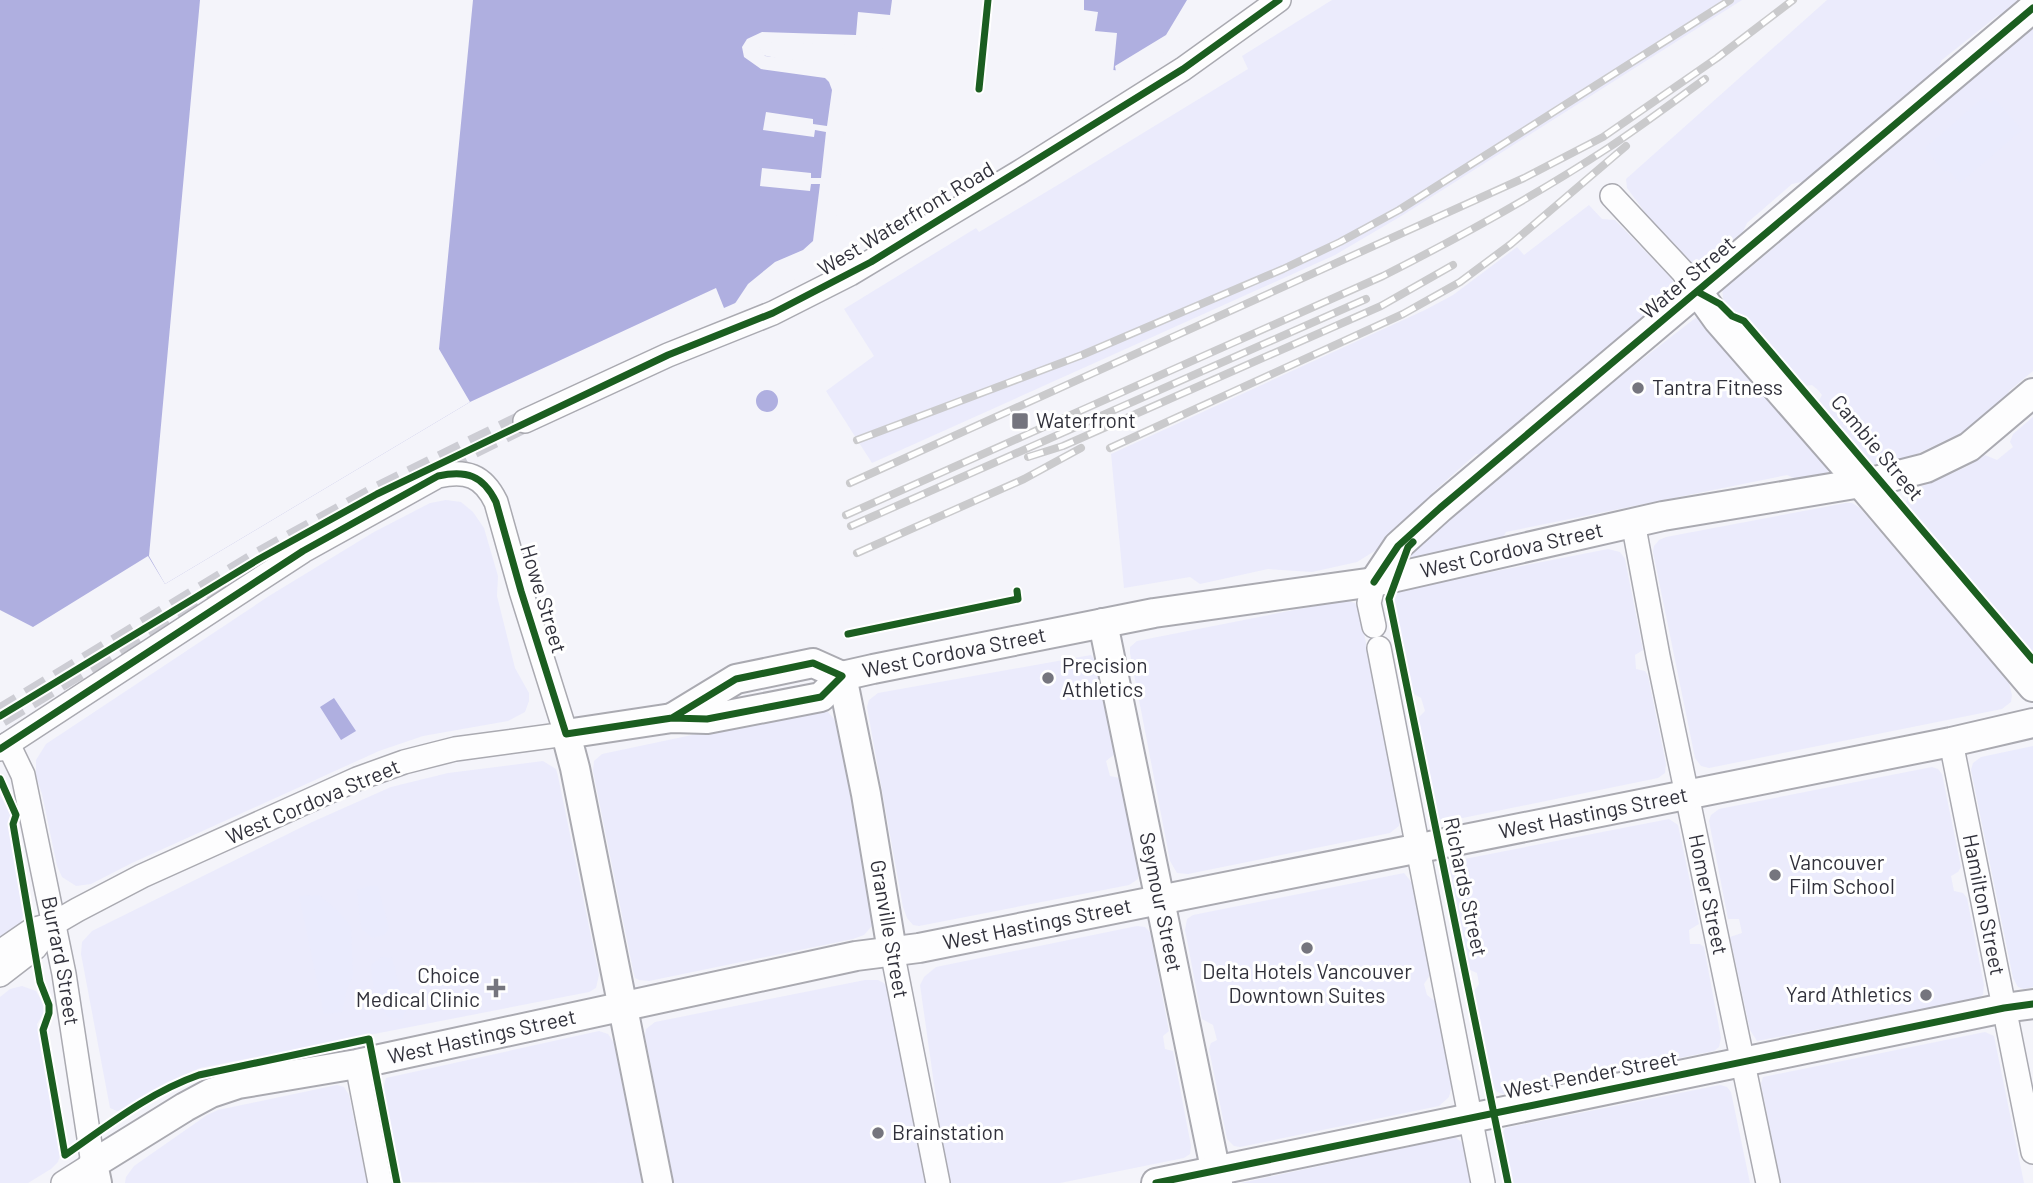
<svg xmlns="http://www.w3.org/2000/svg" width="2033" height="1183" font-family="Barlow,sans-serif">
	<rect width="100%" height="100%" fill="#f4f4fa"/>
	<path fill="#ebebfc" d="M1332 0H1742L1403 215 1335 255 872 463 826 391 874 356 844 309 976 228 979 232 1066 180 1248 69 1242 56Z
		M1827 0H2027L2015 10 1997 16 1942 60 1934 76 1810 180 1792 184 1747 223 1737 245 1701 270 1692 269 1645 218 1644 211 1627 188 1626 179Z
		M2033 24V371L2009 391 2005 406 1970 429 1904 460 1880 465 1872 464 1818 402 1822 395 1818 390 1812 385 1805 386 1801 384 1744 317 1732 312 1724 305 1722 289 1734 276 1744 273 1905 137 1910 125Z
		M1589 205 1602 219 1615 220 1672 279 1676 287 1675 295 1484 455 1476 454 1432 493 1430 505 1386 544 1357 562 1312 572 1268 569 1200 584 1190 577 1124 588 1111 454 1425 310 1453 295 1517 247 1524 255Z
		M1698 316 1803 441 1813 445 1830 468 1829 471 1823 475 1798 480 1787 475 1506 532 1503 538 1414 560 1410 556V553L1418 544 1568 421 1573 413Z
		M2033 417V655L1909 508 1906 502 1911 491 1966 467 1985 455 1997 460 2013 447 2010 442 2013 434Z
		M446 500 461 502 473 512 484 528 498 576 497 596 515 668 529 693V701L525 712 508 721 423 736 379 751 132 863 91 884 76 886 62 877 57 866 42 794 36 777V760L46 744 269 596 374 532 430 503Z
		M1846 503H1852L1860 508 2009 683 2012 695 2011 702 2002 709 1709 768 1701 766 1695 758 1653 552 1654 546 1659 540 1666 537Z
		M1608 549 1620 552 1625 559 1643 650 1635 655 1636 669 1645 671 1648 676 1666 764 1665 773 1658 778 1448 821 1440 819 1434 811 1416 720 1425 711 1421 698 1410 692 1393 603 1395 595 1400 590Z
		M1345 600 1355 603 1360 613 1401 818 1399 826 1390 833 1188 874 1177 873 1170 861 1130 653V647L1137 641Z
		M1091 655 1096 662 1115 754 1106 761 1110 776 1120 778 1139 873 1138 879 1129 885 919 926 913 925 907 918 903 907 867 707 869 700 878 693Z
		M819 708 828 712 834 719 838 732 873 912 872 926 864 935 853 939 649 981 639 980 635 978 633 970 593 771 594 761 602 754Z
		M543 761 556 769 558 776 599 975 596 988 589 992 200 1068 180 1077 125 1110 117 1111 110 1108 81 954 82 942 92 931 310 823 391 787 448 773Z
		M1932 767 1938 769 1942 774 1961 867 1958 872 1951 876 1954 891 1963 893 1967 898 1984 985 1983 995 1976 999 1757 1041 1750 1030 1730 937 1742 933 1739 919H1728L1709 821 1711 815 1719 809Z
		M0 795 11 814 8 824 24 911 20 927 0 943Z
		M1669 819 1678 825 1699 924 1689 930 1690 944H1700L1704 947 1721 1038 1719 1047 1714 1051 1503 1094 1497 1092 1491 1085 1472 994 1479 984 1477 973 1468 969 1448 865 1454 861Z
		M1404 873 1413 884 1430 975 1424 984 1427 995 1436 1002 1452 1085 1449 1097 1439 1106 1240 1147 1234 1146 1227 1139 1209 1049 1211 1043 1217 1040 1213 1025 1202 1019 1185 930 1187 919 1193 915Z
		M1137 926 1145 927 1150 932 1169 1031 1163 1036 1165 1049 1173 1051 1191 1146 1190 1154 1184 1158 1060 1183H948L920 985 924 977 936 967Z
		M865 980H878L884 983 890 994 929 1183H674L645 1036 646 1029 655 1022Z
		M22 986 36 991 43 1003 44 1013 37 1024 61 1153 58 1162 51 1169 28 1183H0V997L10 989Z
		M599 1031 608 1034 614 1043 642 1183 402 1182 383 1089 386 1078Z
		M1985 1032 1994 1036 2024 1183H1781L1761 1084 1763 1077Z
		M337 1085 344 1087 349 1095 367 1183H125L126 1177 134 1166 207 1115 218 1110Z
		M1720 1085 1727 1087 1731 1092 1750 1183H1511L1502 1135 1505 1128Z
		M1455 1137 1464 1144 1472 1183H1241Z"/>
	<path fill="#eaebfd" d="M1984 97 1990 103 1995 99 2022 130 1960 183 1948 170 1944 172 1925 148Z
		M2033 746V987L2024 989 2018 987 2013 978 1971 770 1973 763 1981 757Z
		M370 886H378L389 929 384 935 372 938 361 928 357 890Z
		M319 895 339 912 351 927 353 976 347 989 342 1012 324 1014 299 896Z
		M382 957 392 958 406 1010 402 1019 388 1017C376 1001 372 986 371 965Z"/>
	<path fill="#afafe0" d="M0 0H1197L1181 31 1122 71 849 41 766 39 756 44 758 54 840 72 830 241 758 293 724 308 716 288 470 402 165 584 148 556 33 627 0 610Z
		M756 401a11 11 0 1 1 22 0a11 11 0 1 1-22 0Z
		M334 698 356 731 341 740 320 707Z"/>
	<path fill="#f4f4fa" d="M200 0H473L439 349 470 402 165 584 149 556Z
		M892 0H1084V10L1098 12 1095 31 1117 33 1113 74 849 45 767 42 759 47 765 56 831 64 842 69 849 77 834 241 808 262 812 269 810 272 732 308 748 284 775 262 803 250 813 241 820 184H811L810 191 760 186 762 168 811 173V178H821L826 132 815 130 814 137 763 130 766 112 813 119V124L827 126 832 90 829 82 825 78 761 69 744 57 742 47 747 39 762 32 856 35 858 12 890 15Z
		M1187 0H1200L1183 34 1160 56 1124 74 1116 72 1115 66 1166 35Z"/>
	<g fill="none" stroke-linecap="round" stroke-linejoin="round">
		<path stroke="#cdcdd4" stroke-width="23" stroke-dasharray="23 11" stroke-linecap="butt" d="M0 716 259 559 377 494 525 421"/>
		<defs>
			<g id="minor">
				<path d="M1612 196 1683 272 1698 292"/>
				<path d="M525 421 668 355 773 313 850 274 1018 173 1183 69 1279 0"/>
				<path id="s1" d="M1633 522 1658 656 1768 1183"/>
				<path d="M1374 582 1369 603 1374 626"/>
				<path d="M1379 648 1483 1183"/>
				<path id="s2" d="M1951 742 2033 1152"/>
				<path id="s3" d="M8 744 23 775 64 974 93 1164 63 1183"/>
				<path d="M0 749 303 551 438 476C466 470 483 475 496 502L521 591 566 734 455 749 404 762 357 779 142 876 77 910 53 924 32 930 0 952"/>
				<path d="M892 951 938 1183"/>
				<path d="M0 975 35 948 53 924"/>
				<path d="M357 1064 380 1183"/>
			</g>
			<g id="major">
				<path d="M1698 292 1718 320 1861 484 2033 687"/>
				<path d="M1374 582 1398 546 1440 508 2033 8"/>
				<path id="s4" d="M1103 623 1218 1183"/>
				<path d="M842 676 866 794 892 951"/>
				<path d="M672 718 736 679 813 663 842 676"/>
				<path id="s5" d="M97 1183 93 1164 185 1107 211 1093 238 1084 357 1064 856 956 919 948 1951 742 2033 723"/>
				<path id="s6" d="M658 1183 575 768 566 734 672 718 707 719 821 697 842 676 873 669 1154 613 1374 582 1663 516 1879 480 1926 468 1969 447 2033 393"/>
				<path d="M1156 1183 2004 1008 2033 1004"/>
			</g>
		</defs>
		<use href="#minor" stroke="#aaaab1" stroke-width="26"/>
		<use href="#major" stroke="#aaaab1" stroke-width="32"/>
		<use href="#minor" stroke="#fdfdfe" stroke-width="23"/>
		<use href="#major" stroke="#fdfdfe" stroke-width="28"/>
		<defs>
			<path id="rail" d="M857 440 1082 355 1283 269 1340 242 1399 210 1730 0
				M1110 448 1403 314 1460 282 1511 244 1626 146
				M1028 457 1063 446 1381 306 1453 265
				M850 483 1524 178 1603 137 1717 58 1793 0
				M846 515 1383 276C1460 237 1536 195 1608 148 1641 126 1673 102 1705 79
				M851 526 1366 299
				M857 553 1024 479 1081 448"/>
		</defs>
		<use href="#rail" stroke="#cacacc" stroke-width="8"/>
		<use href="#rail" stroke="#fff" stroke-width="5" stroke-dasharray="16" stroke-linecap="butt"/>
		<defs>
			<path id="cycleway" d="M979 89 988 0
				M1698 292 1720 304 1732 316 1744 321 2033 660
				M1413 542 1408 547 1389 599 1508 1183
				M1374 582 1398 546 1440 508 2033 8
				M848 634 1018 599 1017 591
				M0 716 259 559 377 494 668 355 773 313 871 262 1183 69 1279 0
				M0 749 303 551 438 476C466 470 483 475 496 502L521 591 566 734 672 718 707 719 821 697 842 676 813 663 736 679 672 718
				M0 779 16 815 13 824 40 982 49 1005V1013L43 1030 65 1155
				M65 1155C107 1126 150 1092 199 1075L369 1039 397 1183
				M1156 1183 2004 1008 2033 1004"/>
		</defs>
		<use href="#cycleway" stroke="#fff" stroke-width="11"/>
		<use href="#cycleway" stroke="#1b5e20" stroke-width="7"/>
	</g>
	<g fill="#75757e" stroke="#fff" stroke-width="2.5">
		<circle cx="1638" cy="388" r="7"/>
		<rect x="1011" y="412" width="18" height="18" rx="3.5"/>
		<circle cx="1048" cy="678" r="7"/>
		<circle cx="1775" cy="875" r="7"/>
		<circle cx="1307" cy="948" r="7"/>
		<path d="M492.5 977.5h7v7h7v7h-7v7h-7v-7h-7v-7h7z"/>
		<circle cx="1926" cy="995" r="7"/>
		<circle cx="878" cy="1133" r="7"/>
	</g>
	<g text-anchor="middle" stroke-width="6" stroke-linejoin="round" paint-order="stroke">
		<g font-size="21" fill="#31313b" stroke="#fff">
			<text transform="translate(906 219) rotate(-31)" y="7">West Waterfront Road</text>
			<text transform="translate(1688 278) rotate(-40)" y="7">Water Street</text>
			<text transform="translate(1877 448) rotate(50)" y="7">Cambie Street</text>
			<text dy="7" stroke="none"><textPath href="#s6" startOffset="1428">West Cordova Street</textPath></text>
			<text transform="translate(543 599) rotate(73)" y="7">Howe Street</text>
			<text dy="7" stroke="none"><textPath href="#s6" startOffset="861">West Cordova Street</textPath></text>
			<text transform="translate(313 802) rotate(-23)" y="7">West Cordova Street</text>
			<text dy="7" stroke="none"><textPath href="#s5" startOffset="1568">West Hastings Street</textPath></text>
			<text transform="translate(1465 887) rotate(78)" y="7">Richards Street</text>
			<text dy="7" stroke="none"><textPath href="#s1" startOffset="380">Homer Street</textPath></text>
			<text dy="7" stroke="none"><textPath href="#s4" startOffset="285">Seymour Street</textPath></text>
			<text dy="7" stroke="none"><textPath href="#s2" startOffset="166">Hamilton Street</textPath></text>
			<text dy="7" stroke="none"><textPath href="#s5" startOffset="1001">West Hastings Street</textPath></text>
			<text transform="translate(889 929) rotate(80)" y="7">Granville Street</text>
			<text dy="7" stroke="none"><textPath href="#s3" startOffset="224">Burrard Street</textPath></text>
			<text dy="7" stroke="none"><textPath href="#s5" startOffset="434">West Hastings Street</textPath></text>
			<text transform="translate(1591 1075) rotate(-11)" y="7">West Pender Street</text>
		</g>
		<g font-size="21" fill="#31313b" stroke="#fff" text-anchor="start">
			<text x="1652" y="395">Tantra Fitness</text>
			<text x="1036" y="428">Waterfront</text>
			<text x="1062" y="673">Precision<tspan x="1062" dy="24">Athletics</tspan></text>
			<text x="1789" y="870">Vancouver<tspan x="1789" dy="24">Film School</tspan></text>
			<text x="1307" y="979" text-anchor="middle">Delta Hotels Vancouver<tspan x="1307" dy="24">Downtown Suites</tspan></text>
			<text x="480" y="983" text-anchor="end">Choice<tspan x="480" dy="24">Medical Clinic</tspan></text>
			<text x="1912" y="1002" text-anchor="end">Yard Athletics</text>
			<text x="892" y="1140">Brainstation</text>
		</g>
	</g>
</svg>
